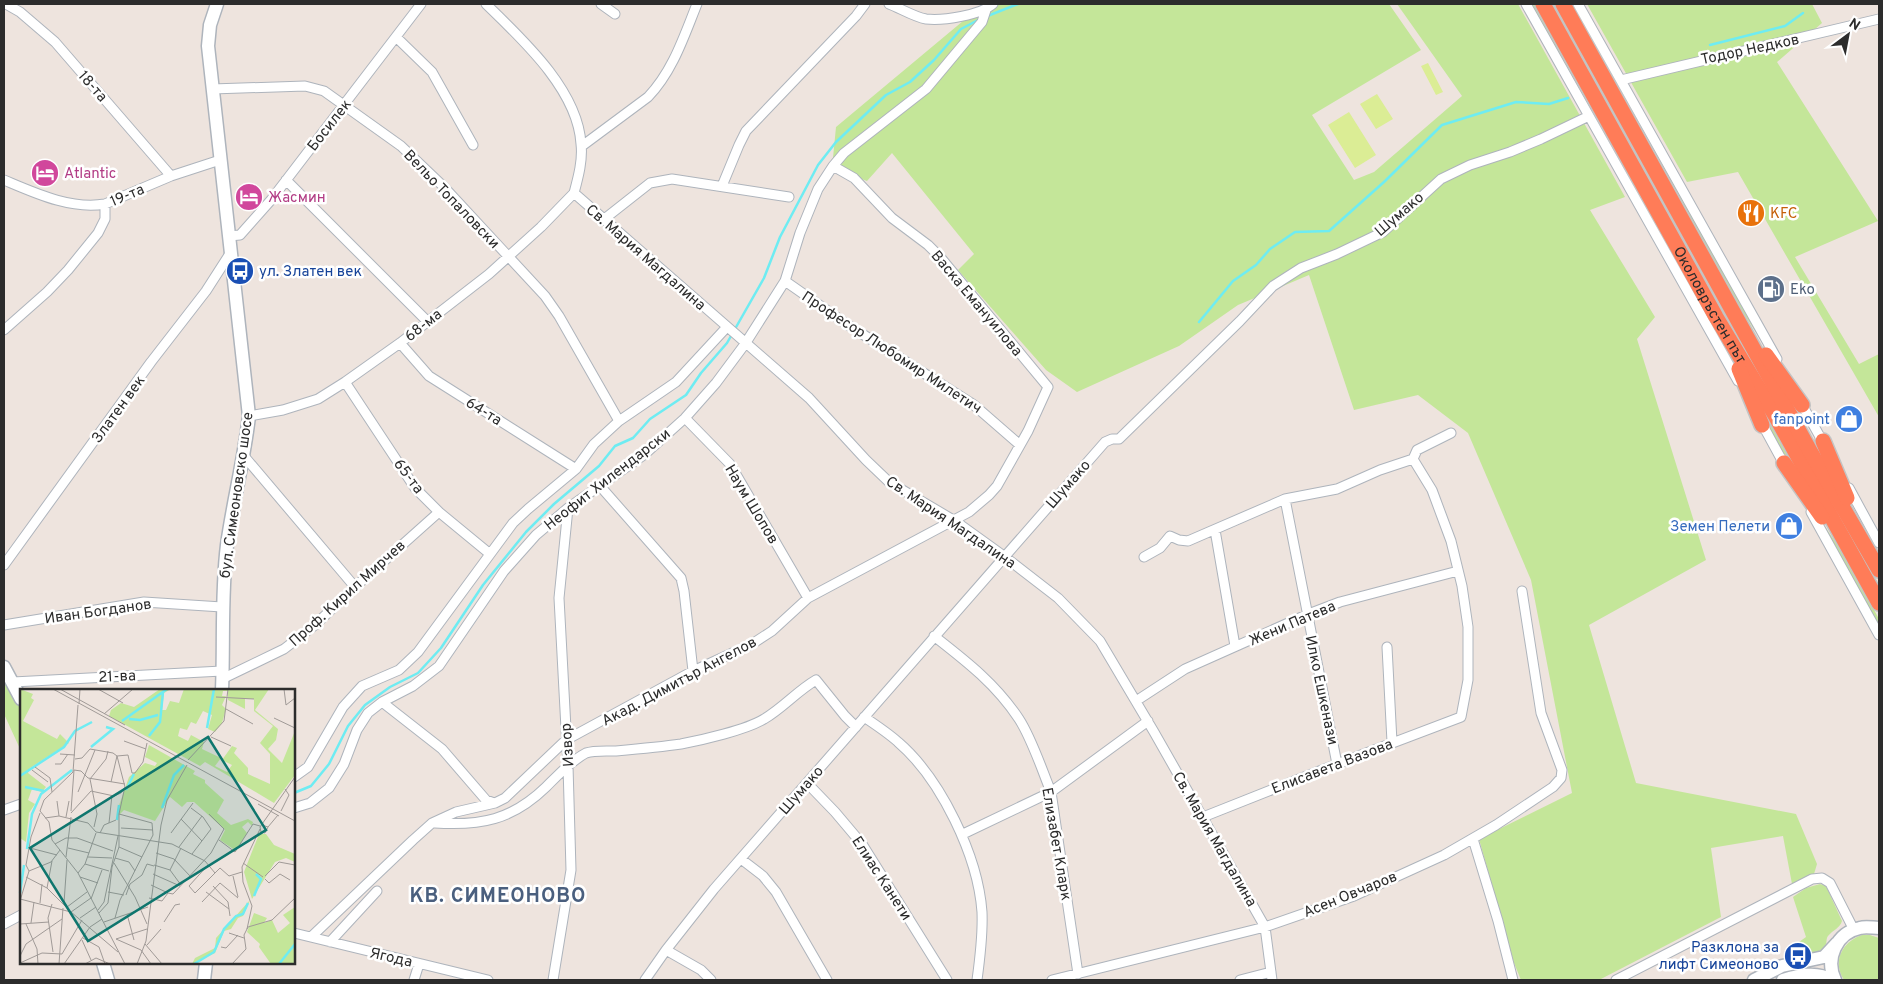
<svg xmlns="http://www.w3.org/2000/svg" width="1883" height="984" font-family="Overpass,sans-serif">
	<rect width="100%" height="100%" fill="#eee4de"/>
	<path fill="#c4e699" d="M998 4H1389L1421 50 1312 115 1354 180 1374 172 1462 96 1397 4H1518L1625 197 1590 210 1655 317 1637 339 1706 560 1589 625 1636 783 1796 814 1817 864 1814 874 1792 884 1783 836 1711 848 1721 917 1599 980H1521L1514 963 1479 839 1572 793 1531 580 1468 433 1418 395 1354 410 1309 275 1238 305 1179 346 1077 392 1046 370 958 270 974 254 892 153 867 181 832 168 836 127 963 21Z
		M1532 4H1535L1707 312 1726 351Z
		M1551 4H1555L1879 585V592Z
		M1571 4H1574L1759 337 1736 302Z
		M1587 4H1812L1822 23 1777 62 1878 221 1795 257 1859 364 1879 354V417L1738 172 1687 182Z
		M1752 391 1800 478C1780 450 1765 422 1752 391Z
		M1822 522 1844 555 1879 619V626Z
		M4 667 21 699V751L4 714Z
		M1820 884 1826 886 1842 921C1840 928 1833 930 1828 936 1826 939 1827 941 1826 944 1821 953 1813 953 1804 952L1799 942 1806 937 1793 897 1806 888Z
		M1862 935H1870L1879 938V980H1844C1832 961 1842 942 1862 935Z"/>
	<path fill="#dbed95" d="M1428 63 1443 92 1436 95 1421 66Z
		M1377 94 1393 119 1376 129 1360 104Z
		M1349 112 1376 155 1355 168 1328 125Z"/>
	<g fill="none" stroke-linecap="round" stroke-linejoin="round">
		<path stroke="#6eecf2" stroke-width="2.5" d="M985 17 1018 4
			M1710 45 1785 26 1803 13
			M1199 322 1233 281 1256 265 1270 249 1295 232 1329 231 1384 182 1442 125 1516 102 1549 104 1568 98
			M294 793 311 786 329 764 348 726 365 705 390 687 418 673 441 648 483 585 526 532 554 504 599 466 615 446 633 438 650 419 686 395 701 373 727 343 764 278 780 237 818 165 836 142 886 95 910 82 934 60 961 29 980 19"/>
		<defs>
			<path id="street" d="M6 4 20 12 55 42 171 176
				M486 4C522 39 578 90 581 144 583 160 578 178 574 193L809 398 866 460 889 482 955 521 1005 557 1058 598 1100 641 1154 732 1265 927 1272 980
				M601 4 615 14
				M889 4C900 8 914 17 926 19 943 21 981 15 993 4
				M1526 4 1738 381
				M1578 4 1777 359
				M396 37 432 72 473 145
				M1621 80 1879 19
				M212 89 305 86 324 91 401 146 444 187 545 296 559 316 619 421
				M582 146 648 97C673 71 684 36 697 4
				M4 180C35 193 71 210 105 204L171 176 220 160
				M286 180 427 321
				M722 186 739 145 746 131 856 16 865 4
				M603 220 650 183 672 179 789 197
				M229 236 240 235 271 200 421 4
				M785 281 845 323 974 405 1020 445
				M4 330 47 292 68 270 98 233 105 219V204
				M400 343 429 376 576 469
				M345 382 415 488 439 512 490 554
				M1800 401 1824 444
				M249 416 283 410 318 399 345 382 400 343 489 274 541 227 574 193
				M685 418 730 464 808 598
				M1760 420 1785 466
				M244 456 355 587
				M600 486 681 578 684 591 693 671
				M1849 488 1879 543
				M1285 499 1337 764
				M1811 512 1879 635
				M1215 530 1235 646
				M1144 557 1160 548 1170 536 1179 540 1188 541 1285 499 1337 489 1380 470 1413 459 1417 450 1451 433
				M4 565 151 362 206 291 231 252
				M4 625 144 602 222 607
				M934 636C966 661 996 684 1019 719 1032 739 1042 770 1051 792L1078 974
				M1387 647 1392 742
				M222 679 284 649 315 625 355 587 439 512
				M13 682 222 671
				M1136 701 1185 669 1306 615 1340 602 1458 571
				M382 702 442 749 486 800 494 803
				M864 717C876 725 888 733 898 742 941 779 978 856 982 912 983 935 980 958 977 980
				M294 777 308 767 343 707 362 686 399 670 418 652 513 523 528 509 576 469 594 444 619 421 676 382 726 328
				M807 783 835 812 862 844 947 980
				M294 808 310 803 329 788 344 764 357 730 368 713 382 702 413 686 439 666 504 571 536 535 568 508 645 454 685 418 716 383 745 344 785 281 800 233 818 189 833 166 844 153 926 89 982 22 986 10
				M4 810 21 804
				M1203 817 1337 764 1461 717 1468 680V627L1462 586 1451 541 1432 490 1413 459
				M435 823C481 826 512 820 546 787 558 775 571 761 586 753 594 750 608 751 616 751 638 749 660 747 681 744 702 740 746 730 764 719 783 708 797 691 816 680L845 716 856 727
				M963 834 1051 792 1148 721
				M1473 839 1498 921 1513 980
				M741 859 763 876 776 892 827 980
				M4 924 21 915
				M294 933 488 980
				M311 937 413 840 432 823 456 812 495 803 505 798 566 740 693 671 752 644 772 631 808 598 969 512 989 495 997 486 1028 431 1048 387 941 258 928 245 892 218 854 178 833 166
				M330 942 377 891
				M666 950 701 970 711 980
				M414 980 419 964
				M553 980 571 870 568 766 559 598 568 508
				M645 980 666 950 714 889 1105 442 1112 439H1119L1240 321 1273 286 1301 268 1337 254 1383 232 1441 179 1470 165 1510 152 1541 139 1589 116
				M1052 980 1265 927 1354 896 1444 855 1496 825 1553 787 1561 778 1562 770 1541 713 1522 591
				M1240 980 1271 972
				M1616 980 1812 879 1822 878 1830 883 1854 930"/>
			<path id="secondary" d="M217 4 210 25 208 46 249 416C244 460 233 502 227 545 221 593 224 642 222 690
				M4 667 21 699
				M103 963 108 980
				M204 980 206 963
				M1754 980 1782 966 1824 957 1837 943
				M1783 980C1799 975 1817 971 1831 980
				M1835 980C1825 959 1836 933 1860 928 1866 926 1873 928 1879 928"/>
			<g id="highway">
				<path id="s1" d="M1543 4 1716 317 1776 417 1879 603"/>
				<path d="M1563 4 1810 451 1879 570"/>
				<path d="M1766 355 1802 405"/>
				<path d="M1739 369 1762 425"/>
				<path d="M1823 441 1847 498"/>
				<path d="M1784 463 1822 517"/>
			</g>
		</defs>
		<use href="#street" stroke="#aeb4bc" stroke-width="11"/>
		<use href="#secondary" stroke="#aeb4bc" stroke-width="15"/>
		<use href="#highway" stroke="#c4c4c4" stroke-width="18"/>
		<use href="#street" stroke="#fff" stroke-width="9"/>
		<use href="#secondary" stroke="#fff" stroke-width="12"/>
		<use href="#highway" stroke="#ff7c58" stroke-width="15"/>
	</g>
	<defs>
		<symbol id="hotel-disc" viewBox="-11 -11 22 22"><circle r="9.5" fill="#d1479c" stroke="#fff"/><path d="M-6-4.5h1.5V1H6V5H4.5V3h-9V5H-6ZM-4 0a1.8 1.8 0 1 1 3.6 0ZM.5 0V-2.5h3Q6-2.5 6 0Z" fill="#fff"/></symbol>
		<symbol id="restaurant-disc" viewBox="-11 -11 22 22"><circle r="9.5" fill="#e8710a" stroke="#fff"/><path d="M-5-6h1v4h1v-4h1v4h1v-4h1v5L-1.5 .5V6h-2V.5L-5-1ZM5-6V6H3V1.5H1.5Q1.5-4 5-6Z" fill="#fff"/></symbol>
		<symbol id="bus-disc" viewBox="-11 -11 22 22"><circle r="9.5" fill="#1a4fb4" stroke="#fff"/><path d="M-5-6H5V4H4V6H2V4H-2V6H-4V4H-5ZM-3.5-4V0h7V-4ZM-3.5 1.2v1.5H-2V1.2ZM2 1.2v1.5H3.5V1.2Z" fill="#fff"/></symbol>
		<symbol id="fuel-disc" viewBox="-11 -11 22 22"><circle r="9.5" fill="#5c6f8a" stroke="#fff"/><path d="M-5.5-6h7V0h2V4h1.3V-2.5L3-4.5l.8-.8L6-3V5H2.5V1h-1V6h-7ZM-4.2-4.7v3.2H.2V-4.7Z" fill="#fff"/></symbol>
		<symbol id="shop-disc" viewBox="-11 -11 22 22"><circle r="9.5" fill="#3f7fe0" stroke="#fff"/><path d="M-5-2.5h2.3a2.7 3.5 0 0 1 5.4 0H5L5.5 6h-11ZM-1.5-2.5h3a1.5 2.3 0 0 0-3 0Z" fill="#fff"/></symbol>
	</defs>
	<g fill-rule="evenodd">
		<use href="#hotel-disc" x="29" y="157" width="32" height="32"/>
		<use href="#hotel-disc" x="233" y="181" width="32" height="32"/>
		<use href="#restaurant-disc" x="1735" y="197" width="32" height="32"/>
		<use href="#bus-disc" x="224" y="255" width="32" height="32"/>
		<use href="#fuel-disc" x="1755" y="273" width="32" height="32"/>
		<use href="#shop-disc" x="1833" y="403" width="32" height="32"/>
		<use href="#shop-disc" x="1773" y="510" width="32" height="32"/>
		<use href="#bus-disc" x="1782" y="940" width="32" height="32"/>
	</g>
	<g text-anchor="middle" stroke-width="5" stroke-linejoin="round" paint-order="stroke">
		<g font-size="15" fill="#2c2c2c" stroke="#fff">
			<text transform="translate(1750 49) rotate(-12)" y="5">Тодор Недков</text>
			<text transform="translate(93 86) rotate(49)" y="5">18-та</text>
			<text transform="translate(329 125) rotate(-52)" y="5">Босилек</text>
			<text transform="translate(127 195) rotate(-23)" y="5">19-та</text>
			<text transform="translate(452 199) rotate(46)" y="5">Вельо Топаловски</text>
			<text transform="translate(1399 214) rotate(-41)" y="5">Шумако</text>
			<text transform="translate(646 257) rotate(41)" y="5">Св. Мария Магдалина</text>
			<text transform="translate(977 303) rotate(50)" y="5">Васка Емануилова</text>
			<text dy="5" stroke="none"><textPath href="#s1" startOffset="344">Околовръстен път</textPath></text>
			<text transform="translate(423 325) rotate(-38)" y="5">68-ма</text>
			<text transform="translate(892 352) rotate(33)" y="5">Професор Любомир Милетич</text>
			<text transform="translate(118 409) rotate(-54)" y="5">Златен век</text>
			<text transform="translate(484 411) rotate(32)" y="5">64-та</text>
			<text transform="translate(409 476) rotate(53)" y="5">65-та</text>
			<text transform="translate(607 479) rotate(-38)" y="5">Неофит Хилендарски</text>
			<text transform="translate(1068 484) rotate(-49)" y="5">Шумако</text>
			<text transform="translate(236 495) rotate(-82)" y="5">бул. Симеоновско шосе</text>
			<text transform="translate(752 504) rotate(59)" y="5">Наум Шопов</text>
			<text transform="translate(951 522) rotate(34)" y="5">Св. Мария Магдалина</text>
			<text transform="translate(347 593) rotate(-42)" y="5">Проф. Кирил Мирчев</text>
			<text transform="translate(98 611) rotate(-8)" y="5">Иван Богданов</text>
			<text transform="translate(1292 623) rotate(-23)" y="5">Жени Патева</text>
			<text transform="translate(117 676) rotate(-3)" y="5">21-ва</text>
			<text transform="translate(679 681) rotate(-28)" y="5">Акад. Димитър Ангелов</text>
			<text transform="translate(1322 690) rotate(78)" y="5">Илко Ешкенази</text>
			<text transform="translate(567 745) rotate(-94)" y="5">Извор</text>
			<text transform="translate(1332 766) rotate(-21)" y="5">Елисавета Вазова</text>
			<text transform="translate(801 790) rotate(-49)" y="5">Шумако</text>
			<text transform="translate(1215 839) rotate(60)" y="5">Св. Мария Магдалина</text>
			<text transform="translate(1057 844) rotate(80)" y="5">Елизабет Кларк</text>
			<text transform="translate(882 878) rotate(57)" y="5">Елиас Канети</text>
			<text transform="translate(1350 894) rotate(-22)" y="5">Асен Овчаров</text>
			<text transform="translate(391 957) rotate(13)" y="5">Ягода</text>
		</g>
		<g font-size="15" fill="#b23c85" stroke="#fff" text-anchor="start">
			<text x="64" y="178">Atlantic</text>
			<text x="268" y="202">Жасмин</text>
		</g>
		<g font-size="15" fill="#c56008" stroke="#fff" text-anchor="start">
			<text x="1770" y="218">KFC</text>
		</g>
		<g font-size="15" fill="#164399" stroke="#fff" text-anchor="start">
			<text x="259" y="276">ул. Златен век</text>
			<text x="1779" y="952" text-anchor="end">Разклона за<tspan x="1779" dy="17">лифт Симеоново</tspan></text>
		</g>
		<g font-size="15" fill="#4e5e75" stroke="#fff" text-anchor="start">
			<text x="1790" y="294">Eko</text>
		</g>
		<g font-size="15" fill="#366cbe" stroke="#fff" text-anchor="end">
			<text x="1830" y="424">fanpoint</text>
			<text x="1770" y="531">Земен Пелети</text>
		</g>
		<g font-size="20" font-weight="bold" letter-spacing="1" fill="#4a5f7e" stroke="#fff">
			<text x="498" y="902">КВ. СИМЕОНОВО</text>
		</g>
	</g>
	<g transform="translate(20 689)">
		<rect width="275" height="275" fill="#eee4de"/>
		<path d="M0 0 13 5 11 9 14 11 3 32 37 50 40 45 49 54 10 79 8 84 26 98 22 103 12 100 8 111 15 115 9 124 6 153 0 149ZM140 0H151L144 4 142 21H146L150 12 159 14 164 0H249L235 21 258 40 256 51 248 60 262 74 275 42V86L254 114 185 73 180 77 89 27 91 21 101 14 114 18ZM203 2H208V11L225 20V10H234V22L253 37 240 54 250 65V95L228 85V79L214 64 217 59 212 57 202 71 212 76 207 83 195 77 201 69 182 60 184 53 171 46 168 52 158 47 160 39 167 41 171 33 176 35 183 22 192 26 188 40 195 43 202 34 206 20 202 16 206 7H202ZM129 56 175 82 173 85 185 91V94L204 111 197 124 211 136 228 130 233 133 232 137 228 133 222 138 227 144 216 162 200 151 205 141 174 113H167L162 118 150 108 135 132 104 121 99 126 97 122 109 88 125 74 135 77 137 74 125 68ZM239 145H246L254 156 275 165V173L266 169 255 173 232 210 224 183ZM230 211 223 227 218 229 211 240 204 242 195 264 172 275 175 269 195 259 196 249ZM275 218V274L251 275 239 258 240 255 227 243 234 224 247 229 244 234 252 231 258 244 270 234 263 226Z" fill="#c4e699" fill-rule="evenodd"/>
		<path fill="none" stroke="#6eecf2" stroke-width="2.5" d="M109 30 120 31 138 26M102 32 147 0M187 39 194 0M129 47 140 33 143 3M71 58 93 40 86 38M0 87 44 58 55 42 72 33M5 98 24 102M106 101 114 85M142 119 154 86 164 76M97 131 99 116M7 160 12 125 21 105 52 81M0 204 4 176M234 207 241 190 236 185M174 275 194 263 204 240 216 227 223 225 228 214M259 275 275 255"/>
		<path fill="none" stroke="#a09a97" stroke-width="1" d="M33 0 275 132M40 0 105 36M78 0 103 14M264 0 266 16 275 9M196 8 234 10M59 15 60 0M58 16 53 83 24 111 20 122 29 133 32 151 58 184 105 275M206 20 233 35M84 25 113 0M254 29 275 39M191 48 211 57M104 52 126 60M40 65 55 66M168 71 204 32 208 0M35 75H41L48 65M15 78 30 89 32 103M12 81 28 93M54 81 61 82 68 89 105 95M91 93 97 67 108 66 112 84H115L123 73 127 54M58 103 75 61M37 112 39 127M238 115 259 127M171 119 183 128 191 140 172 165M51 122 54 81M261 122 269 106 265 100M51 124 71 102 94 107 101 104 105 98 97 67 93 64 70 60 62 69 55 70M46 128 49 112M25 129 39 127 68 134 76 143 152 155 185 172 195 184M161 130 182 152M89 134 92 106M242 136 248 138 245 144 241 143 240 138 275 88M74 138 77 125 70 90 86 70 88 62M248 138 258 126M101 139 133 141M80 144 84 136 96 131M151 144 173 114M199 151 215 163 233 135 240 137M35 155 46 149H57L93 162M99 158 122 168M159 158 182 127M10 159 37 166M48 159 69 164M136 164 154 170 170 187M46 168 51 128M68 168 92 169M95 169 109 173 115 182M94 174 115 208 127 235M223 174 243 188M65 175 89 182M134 176 150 181 161 196M188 176 169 197 175 204 200 179 209 187 222 183M150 181 161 159M9 182 31 173 40 161M58 184 65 175 76 144M133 185 160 197M213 187 218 208M245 187 259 173 275 176M6 188 27 199 49 221M60 188 78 194M245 190 249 194 260 185 270 191M131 196 148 204M193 197 208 213 210 227M27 199 32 172M88 203 104 206M186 203 209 220M106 206 110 195 122 186 127 175 134 177M129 209 142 212 148 204 153 205 191 164 204 140 189 125M0 210 51 223 98 263M71 210 82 181M0 212 9 182 6 176 11 148 20 124M182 213 200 194 218 209M20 214 22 195M44 214 47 171M32 215 28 229 33 263M47 218 67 203M78 221 84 213 98 147M51 223 71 209M79 224 88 214 92 178 99 158V125L104 102M107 225 114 251M60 229 76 218M95 229 100 211 133 146 132 134 99 125M84 233 128 218M144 233 155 216 160 215M11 234 14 213M0 235 29 233M6 235 17 260 18 275M227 240 232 217 223 193 222 178 240 140M209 244 224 249M63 249 79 258 85 275M96 250 121 261 131 275M96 250 127 240M62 251 71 271M125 255 142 275M127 256 141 240M201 258 206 259 218 246M0 267 6 255 42 230M0 274 22 264 42 265 62 231M39 275 43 219M44 275 70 238 82 230M65 275 76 269 90 275M117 275 126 252 141 136 147 111 167 76M212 275 226 260 224 246 228 238 252 231 275 209"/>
		<path fill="#0f766e" fill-opacity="0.15" stroke="#0f766e" stroke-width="2.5" d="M188 48 246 141 68 252 10 159Z"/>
		<rect width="275" height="275" fill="none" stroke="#2c2c2c" stroke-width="2.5"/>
	</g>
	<rect width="1883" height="984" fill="none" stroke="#2c2c2c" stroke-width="10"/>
	<g transform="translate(1848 35) rotate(32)" stroke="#ffffff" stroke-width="4" paint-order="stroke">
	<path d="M0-4L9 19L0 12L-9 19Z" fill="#2c2c2c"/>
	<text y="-8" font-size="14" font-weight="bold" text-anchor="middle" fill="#2c2c2c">N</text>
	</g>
</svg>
